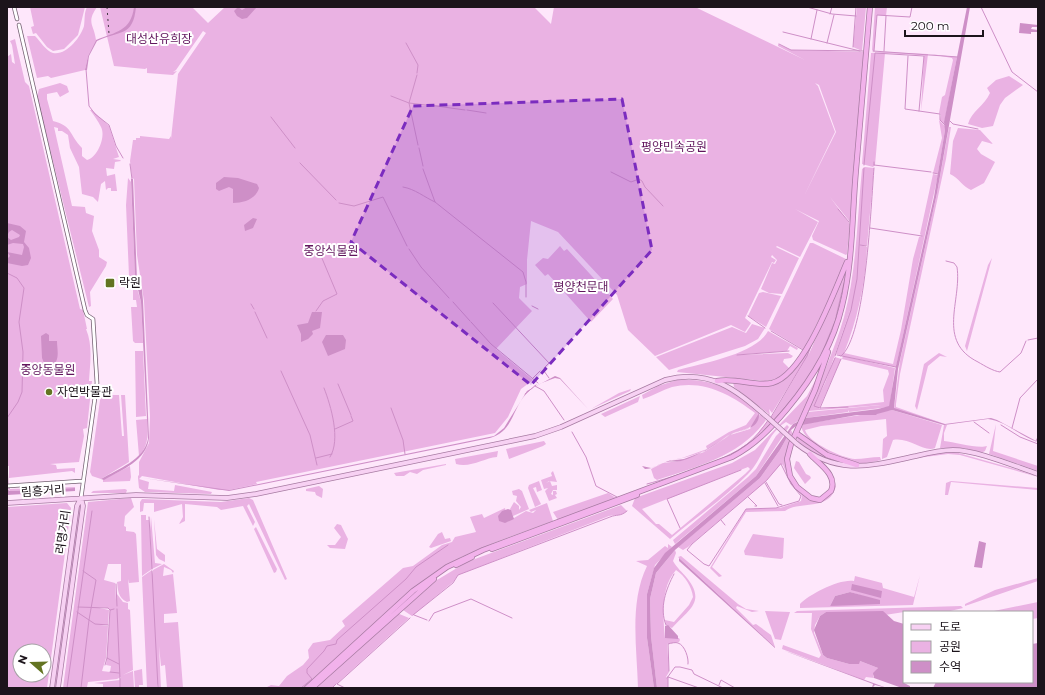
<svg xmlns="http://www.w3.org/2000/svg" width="1045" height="695" font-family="Montserrat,'Noto Sans KR',sans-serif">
	<rect width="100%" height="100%" fill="#fee7fb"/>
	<path fill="#eab2e3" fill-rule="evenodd" d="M30 7H85L78 35 64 49 53 51 47 47 36 33 33 34 31 27 34 26Z
		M87 7H97C86 23 94 24 96 40L88 56 85 70 51 78 48 76 37 78 27 36H35C40 41 46 51 53 53 66 56 81 37 84 26 85 19 84 13 87 7Z
		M100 7H192L208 23 225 7H534L551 24 554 7H695L805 60 778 46V44L791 50 864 52 850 222 830 197 850 224 847 254 846 255 813 240 812 236 819 221 795 209 818 222 800 257 777 246 776 247 799 258 782 294 769 293 761 289 772 263 775 264 777 260 772 255 771 257 776 260 774 263 772 262 745 318 751 323 745 332 731 325 655 356 628 330 617 295 558 232 531 221 527 260V284L520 287 519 298 532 311 496 349 533 380 521 389 508 417 495 433 256 482 257 484 229 490H219L142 476 139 479 149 482 148 489 174 491 175 485 212 492 211 494 145 492 139 488 138 478V475L139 476V462L149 443 150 416 144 301 137 255 134 179 132 178 130 161 133 140H136V138H140V136L169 139 171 136V139L178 74 206 33 203 31 176 70 173 72 177 71 173 75 147 73V68L145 69 114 66ZM815 83 819 85 836 132 804 196 835 132 818 86Z
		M857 7H866L862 51 853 47Z
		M875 7H887L886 16 877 15 874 51 872 50Z
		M15 39 25 82 29 86 80 309 83 310 87 329H86C93 345 90 364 89 381H92L87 428 83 429 84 436 79 462 50 464 56 465 57 469 75 468V473L72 471 9 478V466H7V57L11 54 12 62 15 64 12 45 10 41Z
		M884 52 928 54 921 111 924 55 885 53 875 165 873 167 862 164 871 53Z
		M929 54 957 57 944 124 940 120 941 115 939 113 942 97 945 95 953 60 952 58Z
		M1009 76 1023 85 1005 98 1000 105 993 126 982 128 968 124C971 112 985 105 990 93L987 88 996 80Z
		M60 83 67 86 69 92 60 97 57 92 47 94V99L53 121C73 126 69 135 82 148V156L87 160C98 157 106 136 101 127 98 121 94 115 90 110H92L109 126 119 157 113 159 120 160 121 161 115 162 114 169 106 168 107 176 115 174 117 191H111V188H108L106 190 105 181 101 184 98 202 93 197 82 194 79 167 70 148 68 135 62 131H58V128L54 127 72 206 85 207 86 213 94 216 92 231 99 250V257L107 262 106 266 90 292 91 306 89 307 37 97 39 89Z
		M939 120 945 126V130L938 173H933L942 138Z
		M949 127H951L946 159 900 374 896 404V407L942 423 894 409 900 361 937 193Z
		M958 128 980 130 993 144 982 141 977 149 981 154 995 162 984 183 971 190C963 187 959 178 950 174L953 141Z
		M865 167 874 168 867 246 859 245 867 247C865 284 858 318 844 353L893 364 901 330 913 259 919 237 922 236 920 234 933 174 938 175 896 367 848 357 895 368 890 403 889 407 849 412 848 410V412L806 418 808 412 881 405 808 411C820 380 835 349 844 317 857 270 857 218 862 169ZM852 305 836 354 843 356 842 359 888 370 889 374 883 390 884 402 819 409 841 359 835 357 825 383 814 405 829 372Z
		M128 178 131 182 135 276H129L126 205Z
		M810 243H813L846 259 830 297 804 350 769 329Z
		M560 246 564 251 567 249 613 299 591 322 548 274 545 276 535 265 543 258 548 259Z
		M992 258 967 351 965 346 988 265Z
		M845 273C846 280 842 288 841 295 830 354 794 405 750 443L772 416 807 357 772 413 769 409 770 415 734 387 733 382C744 383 756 385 768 385 791 385 803 357 813 340L808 356Z
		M137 288 141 302 143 343H135L133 341 131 307H137L136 300H133V290Z
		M763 292 781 296 766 327 748 316 759 293Z
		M752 324 765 328 758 339 745 346 669 370 656 357 732 327 746 333Z
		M768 331 798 348 797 350 790 346 787 351 735 355 788 353 793 356 791 358 784 359 783 362 790 369 777 379 765 381 677 372 678 370C703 363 756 354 768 331Z
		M135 351H143L146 416 136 417Z
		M939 353 947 357 940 356 928 366 917 410 915 406 924 364Z
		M677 380C713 378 731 389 758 411L759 413C754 431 745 428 731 434 726 436 721 441 716 444 699 455 685 458 666 461L682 458 707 449 706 446 729 432 746 425 755 413C732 395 703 379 672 387 662 390 653 396 643 399L642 395 658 386Z
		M815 381H817L800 420 791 425 786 422C767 433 763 459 748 474 725 498 696 517 670 539L632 506 635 498 732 463 755 450 807 396ZM748 467 750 469 745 474 672 535 659 524H656L642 509Z
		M631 389 630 391 591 409 619 393Z
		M110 391 111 395H119L122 436H124L121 395H125L129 462 101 479 92 476 90 472 100 400 103 395Z
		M640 396 638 402 605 417 601 414Z
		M892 410 942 425 935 448C924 453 910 437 893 440L887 457 882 459 883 439 887 436 886 419 821 426 805 430C809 443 842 458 855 459 863 459 872 457 880 457L881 460C873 462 864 464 856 463 836 460 808 446 801 427L803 424Z
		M760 414 766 420C739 457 698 466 657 480L654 478 651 469 663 463 680 461 704 452 730 435 750 429Z
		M147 419C148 434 149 445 139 456L136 420Z
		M996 424 993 451 1038 466V471L989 454Z
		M787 425 789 427 756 476 675 544 673 540 748 477 756 469 776 436Z
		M944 425H947L944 433V441C955 442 978 449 987 446L985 451 981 453 964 448H940Z
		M791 430 793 434 787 468 803 494 824 499 830 494 834 484 836 486C830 512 800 500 785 511L746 512 712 567 722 576 719 577 710 568 746 509 780 508 801 501 802 496 791 484 783 465 781 464 766 481 688 547 683 550 678 547 760 478 780 450Z
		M799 437 844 463C826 461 808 453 796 439Z
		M544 441 546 444 543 446 509 459 506 449Z
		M498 451 497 457C484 458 471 468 456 464L455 459Z
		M955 452 1015 469 1038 477 960 455 948 454 917 458 937 453Z
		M796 461 799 462 806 474 810 476 811 478 805 484 794 468Z
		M446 464V465L423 470 417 474 410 472 404 476H396L394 473Z
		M130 466 131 477 130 481 103 482V480Z
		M553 471 557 482 549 481 546 483 550 481 552 486 557 485V490H553L551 494 553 495V491H556L557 494 555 495 557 498 549 501 545 491 548 488 544 489 541 480 552 476 551 473Z
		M539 481 542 490 537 492 536 487 533 488 541 504 535 507 528 488 529 485Z
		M951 481 1038 488V490L951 482 948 495H945L946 483Z
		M319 486 323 489 322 498 316 495 315 492 306 491V489Z
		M7 487H10V489L75 487V488L10 491 9 489 7 491Z
		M125 489 127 490 126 493H91L93 491Z
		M519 489 522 491 529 509 513 516 510 509 514 502 519 506V510L521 507 516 501 517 496 513 495 512 491Z
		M608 493 616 498 558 520 553 512Z
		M131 498 134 507 125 516 124 526 126 527V531L134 532 136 534 139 582 129 583 128 579 130 601 127 602C118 598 118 590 117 582L121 581V564H108L104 580 115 583 116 600 117 594 123 602 128 603V609L130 610 133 670 123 675 133 671 134 688H103V684L94 683 120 680 121 677 117 679 88 682 87 687 92 688H63L88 502ZM95 607 108 608 110 610 107 658 106 665 111 666 110 672 102 671 106 658 108 626 101 625H108L109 610Z
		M249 498 253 500 287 579 285 580 249 504 247 506 255 522 253 526 243 506 221 510 217 507 185 504V521L179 524 183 517 182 504 154 512V503H144L143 511 140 512V502L142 499 221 502Z
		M67 503 71 508 47 688H7V507ZM20 651H44V675H20Z
		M547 503 553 521C506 539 456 553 417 586L303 688H265L271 685 279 686 287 676 303 665 309 658 308 650 313 643 330 640 345 626 342 621 403 568 413 566 442 545 452 542 455 537 476 532 470 517 482 514 484 518 505 508 507 522 526 511 533 513 536 510 531 512 529 510Z
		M621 505 627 511C620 517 617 514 609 516L458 575 453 582 412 616 403 610 437 580 467 562Z
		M79 506H81L56 688H54Z
		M141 515H146V520H149L152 569 142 576Z
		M151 517 155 563 162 564 152 569 150 531Z
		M154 519 157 549 165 555V562L159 559 156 555Z
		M337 524 341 525 348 539 345 549 330 548 327 545H335L341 537 334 528Z
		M256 527 277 569 276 572 274 573 254 529Z
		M442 532 445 539 450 538 451 541 431 548 429 547 438 534Z
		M753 534 784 538 783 558 781 559 745 555 744 551Z
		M668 544 672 547 655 565 647 594V638L654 688H638C637 648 629 603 647 566L636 561 648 560 665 546 668 548Z
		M675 550 676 553 673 561C677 568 682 572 687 578 706 602 689 609 672 628L666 625 665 620 674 622 689 605 693 597C692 587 685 576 676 570 660 588 663 617 665 638H679L680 640 679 642 667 644 669 672 666 677 668 678V688H657L651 636 650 599 656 573Z
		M681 556 738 604 746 609 759 611 752 612 737 606 736 608 753 625 756 624 771 635 775 647 678 557Z
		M164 564 174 571 173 573 171 570 164 567 163 576 173 574 177 613 164 614V623L178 622 183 688H167L165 665 161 666 159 646 161 688H158L157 683V688H147L142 577 152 570 153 575V570Z
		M920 575 913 605 800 608V604C809 594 841 578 854 581L855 576 882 583 883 588 914 597ZM850 592 863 596 830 606 835 596Z
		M1038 578V581L965 606V604L995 590Z
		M1038 602V618L1032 619V612H989Z
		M961 606 963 608 946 612H904L885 615 826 612 820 616 815 625 814 633 823 655 827 658 849 664 860 661 878 668 873 676 874 678 866 677 864 680 782 649 783 645 819 658 821 655 811 629 812 613H794L797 611Z
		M765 611 790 612 781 640 775 639Z
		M397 613 409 618 332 688H314Z
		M142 669 143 685H139V688H135L134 671Z"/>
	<path fill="#ce8fc7" d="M134 7H136C133 38 119 30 97 41L89 56 87 70H85L88 56 96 40C116 32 131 31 134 7Z
		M238 7 242 10 247 7H257L247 18 242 19 237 16 234 11Z
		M967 7H970L937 193 898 369 894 408 945 424 991 418 997 420 1038 442C1021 437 1006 421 988 419L944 425 892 410 877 414 876 415H857L796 426 791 430 780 450 760 478 675 550 656 573 650 599 651 636 657 688H654L647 638V594L654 568 665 553 756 476 793 424 806 418 878 409 889 406 896 366 934 197 945 130 944 122Z
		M1020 23 1038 25V27H1032L1031 29 1038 30V32H1031V34L1019 33Z
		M224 177 238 178 257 184 259 188C256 199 244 203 233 203V189L229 187 219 191 216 189V183Z
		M131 179H133L137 280 142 290 143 301 149 438C146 461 123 469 104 480L101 479C118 469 144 460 148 439L141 302 135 277Z
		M253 218 257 219 253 228 245 231 244 225Z
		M7 223 20 226 26 231 24 242 29 248 31 258 28 265 22 266 7 263V259L10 256 7 252 22 255 24 247 23 244 13 243 7 245V237L11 240 19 237 20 235 12 230 9 232 7 236Z
		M312 312H322L320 328 312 331 313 334 308 339 301 342V334L297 325 308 323Z
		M46 333 49 335V341H57C57 350 61 362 50 366L44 363 42 358 41 336Z
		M326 335H343L346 340 345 349 328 356 322 342Z
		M555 376 560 378 589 410 560 379 555 378C546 381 533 386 527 393 512 408 514 431 490 438L229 491 143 478 229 490 494 436 504 428 527 391Z
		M759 413C760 431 740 429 730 435 714 444 700 456 681 461 676 462 671 461 666 462 658 464 653 469 645 469L642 466 651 468 668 461 684 459 705 451 731 434 750 428Z
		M75 488V491L7 495 8 490 10 491Z
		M508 509 511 510 514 519 505 523 499 521 498 516 502 511Z
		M979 541 986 543 982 568 974 567Z
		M679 558 775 647V648L688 569 679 561Z
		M852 584 882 591 881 598 851 590Z
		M850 592 880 600V604L830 606 835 596Z
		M883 611 894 621 904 624 903 677 904 683 910 686V688H902L874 678 873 673 878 668 860 661 859 664H849L827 658 823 655 814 630 820 616 826 612Z
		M668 625 678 636V639L665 638V626Z
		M1038 643V688H933L936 682H1032V644Z
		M785 651 791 653 887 688 875 685 872 688 873 684Z"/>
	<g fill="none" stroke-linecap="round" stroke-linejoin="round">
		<path stroke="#ce8fc7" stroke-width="1" d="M807 7 832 14 856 16
			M981 7 1012 72 1038 92
			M830 14 832 7
			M783 32 860 51
			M811 39 817 10
			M406 43 418 65 417 73
			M827 43 834 15
			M779 44 791 50 863 51
			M853 47 856 7
			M873 51 958 57
			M874 51 877 15 910 17 912 7
			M884 51 886 16
			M908 56 905 109 940 114V120L945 125
			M86 69 89 106 95 114 109 125 116 146 123 158
			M417 75 409 103 418 145
			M391 96 409 103 426 105
			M429 105 465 110
			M467 110 486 113
			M271 117 295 148
			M950 121 953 124 978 129
			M419 148 423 166
			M300 163 336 200
			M130 164 132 179
			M864 165 875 53 924 56 919 111
			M874 165 931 172
			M874 165V162
			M423 169 435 202 523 272 526 282V297
			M611 172 631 182 639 179 642 181 645 187 663 206
			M933 173 939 174
			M403 187C415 189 424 197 435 202
			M339 203 354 206 383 197 407 246
			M838 209 849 222
			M870 228 922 236
			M860 245 866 246
			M409 249 421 267 449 298
			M946 261 954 263 957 267C962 301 936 341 978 362 985 366 993 371 1000 372L1021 353 1026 341
			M7 273 17 278 24 288 19 322 23 352 22 392 18 402 7 418
			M453 302 470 321
			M493 303 549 363 544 368
			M251 304 254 309
			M532 306 538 309
			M316 311 323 301 337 294 316 244
			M255 312 267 338
			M748 316 765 328
			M471 322 491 344 538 383
			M771 331 803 350
			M1028 340 1038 338
			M737 355 789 351
			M837 355 896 367
			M835 356 851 310 857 279 864 168
			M841 356C866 337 871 203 874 168
			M820 358 835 321 844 283
			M841 359 820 408 848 407
			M281 371 310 435 317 465
			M544 371 549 378
			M533 378 540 371
			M338 384 351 415
			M535 386 544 391 564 420
			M324 388C331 406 341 440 330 457
			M525 394 536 385
			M391 408 403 440 405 454
			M820 408 814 406 835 358
			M771 417 807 356 813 341
			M774 420 792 399
			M974 422 989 433
			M1001 425 1020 437 1038 444
			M1012 428 1020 398 1038 379
			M335 429 353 421 351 416
			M572 432 586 457 596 486 617 497
			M1036 441 1038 437
			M740 449 760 435 771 423
			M316 458 332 454
			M7 462 8 484
			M781 464 791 484 801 496 799 501 776 508 746 509 709 566 704 564 687 550 692 544 766 481Z
			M766 482 779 504 782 505
			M765 483 778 506
			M647 484C676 476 722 462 746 445 755 438 762 429 769 419
			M748 497 757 506H755
			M149 517 152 569
			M721 520 725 525
			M680 528 667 499 741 470
			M152 571 158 688
			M116 584 117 606
			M78 607 108 608 110 610
			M114 609 110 610 107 658 119 664
			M117 609 120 679
			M77 612 95 624 108 625
			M413 615 453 583 458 575 610 517C617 514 620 517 627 511
			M414 615 427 620
			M429 621 434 613 471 599 512 618
			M666 625C659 608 666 589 674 574
			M105 665 107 658
			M669 671 668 644C671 643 676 642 678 643 685 645 689 659 688 664
			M110 672 119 673
			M668 677 699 688
			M668 677V688
			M667 678 675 667H680L692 670 694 674 723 688
			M120 679V688
			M719 685 721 680 735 688
			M67 688 92 511
			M81 688 89 620 96 580 83 571
			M301 688 312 679 307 673V669L324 651 327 646 336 644 337 640 406 579 416 567 448 545
			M332 688 336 684
			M345 688 337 684 410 618"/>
		<defs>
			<path id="minor" d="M14 7 17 19
				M19 25 85 310 87 315 93 319 97 383 81 498
				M7 486 83 481"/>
			<path id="major" d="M797 444C838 476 870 466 916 456 928 453 940 450 953 450 977 450 1014 466 1038 474
				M7 503 136 495 227 498 256 494 535 436 561 427 665 380C709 368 735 389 766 416
				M52 688 77 506 81 498
				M58 688 83 506 81 498"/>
			<path id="highway" d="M717 381C736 377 754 387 772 383 804 375 834 292 847 262
				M796 433 827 455 857 465
				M810 454C819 464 838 475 831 491L820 500 811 498 797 487 790 476 787 459 791 444 815 390 828 352
				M492 549 637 495
				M456 565 472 557
				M307 688 413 591 447 567 483 550 732 457C755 445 771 428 787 409 812 379 833 345 842 306 853 262 852 215 856 170 861 116 865 61 870 7
				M312 688 434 579"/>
		</defs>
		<use href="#minor" stroke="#736071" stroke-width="4.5"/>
		<use href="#major" stroke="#a77ba2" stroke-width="5.5"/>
		<use href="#highway" stroke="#a77ba2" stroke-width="6"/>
		<use href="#minor" stroke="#fff" stroke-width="3"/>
		<use href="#major" stroke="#f7d1f3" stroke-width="4"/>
		<use href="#highway" stroke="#f2b2eb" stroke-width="4.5"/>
		<path stroke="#423740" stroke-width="1" stroke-dasharray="2 4" stroke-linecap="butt" d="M107 7 109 34"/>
		<defs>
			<path id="major-bridge" d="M766 416 797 444"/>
		</defs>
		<use href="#major-bridge" stroke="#a77ba2" stroke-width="5.5" stroke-linecap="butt"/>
		<use href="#major-bridge" stroke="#f7d1f3" stroke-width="4"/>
	</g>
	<path fill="#7b2cbf" fill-opacity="0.2" stroke="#7b2cbf" stroke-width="3" stroke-dasharray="8 5" stroke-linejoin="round" d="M622 99 652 250 531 385 351 242 413 106Z"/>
	<g fill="#637422" stroke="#fff" stroke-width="1.5">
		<rect x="105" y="278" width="10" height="10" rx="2"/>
		<circle cx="49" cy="392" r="4"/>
	</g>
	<g text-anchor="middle" stroke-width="4" stroke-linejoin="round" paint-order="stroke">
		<g font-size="12" fill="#61165d" stroke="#fff">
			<text x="159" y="43">대성산유희장</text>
			<text x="674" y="151">평양민속공원</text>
			<text x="331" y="255">중앙식물원</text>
			<text x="581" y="291">평양천문대</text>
			<text x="48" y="374">중앙동물원</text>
		</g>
		<g font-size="12" fill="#1c141b" stroke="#fff" text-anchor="start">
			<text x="119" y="287">락원</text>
			<text x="57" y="396">자연박물관</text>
		</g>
		<g font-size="12" fill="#1c141b" stroke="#fff">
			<text transform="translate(43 491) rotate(-4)" y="4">림흥거리</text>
			<text transform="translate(63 532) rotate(-82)" y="4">려명거리</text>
		</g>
	</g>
	<rect width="1045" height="695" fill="none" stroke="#1c141b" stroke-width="16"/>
	<rect x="903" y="611" width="130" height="72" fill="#ffffff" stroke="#a4a1a4"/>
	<rect x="911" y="624" width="20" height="6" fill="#f7d1f3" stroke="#a4a1a4"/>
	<text x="939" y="631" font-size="12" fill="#1c141b">도로</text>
	<rect x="911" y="641" width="20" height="12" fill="#eab2e3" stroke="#a4a1a4"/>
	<text x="939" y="651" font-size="12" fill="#1c141b">공원</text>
	<rect x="911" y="661" width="20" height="12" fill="#ce8fc7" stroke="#a4a1a4"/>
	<text x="939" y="671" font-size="12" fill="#1c141b">수역</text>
	<g transform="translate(32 663) rotate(290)"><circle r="19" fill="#ffffff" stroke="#a4a1a4"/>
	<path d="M0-3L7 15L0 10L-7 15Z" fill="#637422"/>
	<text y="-6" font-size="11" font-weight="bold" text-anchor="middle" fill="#1c141b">N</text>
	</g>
	<path d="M905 30v6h78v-6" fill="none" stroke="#1c141b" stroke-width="2"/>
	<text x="911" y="30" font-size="12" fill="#1c141b" stroke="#ffffff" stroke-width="3" paint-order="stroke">200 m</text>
</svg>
